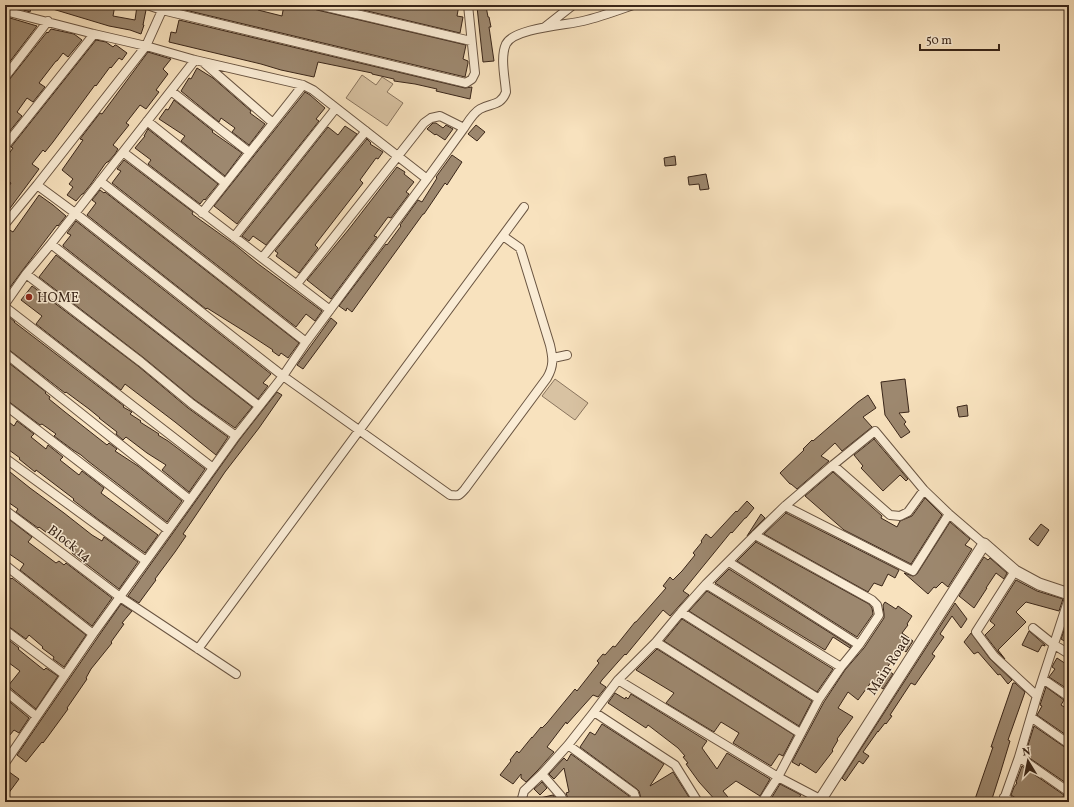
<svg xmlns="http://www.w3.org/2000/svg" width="1074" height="807" font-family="Vollkorn,serif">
	<rect width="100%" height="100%" fill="#f8e2be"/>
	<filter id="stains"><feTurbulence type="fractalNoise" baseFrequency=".005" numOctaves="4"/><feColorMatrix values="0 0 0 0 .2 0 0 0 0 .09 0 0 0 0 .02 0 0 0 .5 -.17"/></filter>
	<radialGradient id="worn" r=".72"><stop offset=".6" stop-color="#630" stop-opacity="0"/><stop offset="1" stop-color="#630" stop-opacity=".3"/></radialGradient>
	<path fill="#d8c2a2" stroke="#89745e" d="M362 75 376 85 382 77 393 84 387 92 403 103 387 126 346 98Z
		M555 379 588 403 575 420 542 396Z"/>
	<path fill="#9d886f" stroke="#3a2619" d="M20 5H32L30 12 17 8Z
		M46 5H74L91 9V5H115L113 16 135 20 137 6 142 7 146 10 143 25H144L141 34 130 30 109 26 46 7Z
		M182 5H238L248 7V5H259L258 10 282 16 284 5H307L313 6 314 9 317 10 466 45 463 59 468 61V63L465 77 181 9Z
		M342 5H459L457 16 463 17 460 33Z
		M486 6 488 17H489L491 27H489L494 61 483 62 477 7Z
		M10 18 37 26 5 68V25Z
		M179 20 465 88 472 87 470 99 436 91 437 89 415 84 394 81V79L372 74V73L318 62 314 77 281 70 261 64 169 42 171 32 176 33Z
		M51 29 74 34 82 40 68 57 63 53 57 61H56L39 83 45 87 33 102 27 98 17 112 22 116 5 137V82L9 80 47 32 48 33Z
		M96 40 106 42 113 47 115 45H116L127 53 122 60 119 58 111 68 110 67 96 86 95 85 53 142 45 152 43 150 32 164 39 169 5 215V192L11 183 5 179V159L13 148 11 147Z
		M148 52 171 59 163 69 168 74 156 90 159 92 146 109 140 105 126 123 129 125 113 145 118 149 115 154 108 162H107L105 164 91 184 83 194H82L76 201 67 195 73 187 69 184 73 179 62 170 83 140 80 139 100 113 102 114Z
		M197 68 213 78 251 111 250 113 265 124 249 145 232 132 235 128 221 118 219 122 181 91 189 78 191 79Z
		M305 92 310 95 325 108 316 119 319 121 237 224 214 206Z
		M174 100 213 131 212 132 242 153 225 176 181 141 185 136 159 119 166 109 168 110Z
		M433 123H436L443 128 446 125 453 129 445 140 436 134 435 135 427 129Z
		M476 125 485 132 477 141 468 134Z
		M345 126 357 134 266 245 253 236 249 241 242 236 328 127 338 135Z
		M148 129 218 184 205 200 204 199 200 204 148 164 151 160 135 148 145 136H144Z
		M367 139 371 143 370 144 383 152 378 159 376 158 360 180 363 183 315 245 318 248 299 273 276 256 278 253 275 251Z
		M452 155 462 162 447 185 445 183 424 214H423L410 232 352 312 347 308 346 311 339 306 386 244 387 245 401 226 400 225 418 200 422 202 437 178 436 177Z
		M675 156 676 165 665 166 664 158Z
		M124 160 193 212 192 214 234 244 257 263 322 311 315 321 306 314 296 327 112 183 121 171 117 169Z
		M397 167 405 172 404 174 414 182 406 192 409 194 391 218 388 217 374 236 377 237 331 299 307 280 349 229Z
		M706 174 709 189 700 190 699 184 689 185 688 177Z
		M100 190 104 193 105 192 299 343 288 358 281 353 279 356 272 351 273 350 247 333 207 308 206 309 87 215 96 203 92 200Z
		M39 195 53 205 66 216 58 226 57 225 22 271 5 294V229H8L13 232Z
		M76 221 271 374 263 383 268 386 258 399 63 246V245L71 235 67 233Z
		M56 255 252 407 235 428 195 400 144 358 39 277Z
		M32 286 138 366 188 408 228 437 216 455 175 422 125 384 121 390 36 324 42 316 21 300Z
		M5 315 8 317V316L15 322H14L124 406 123 407 132 412 130 414 141 421 140 422 159 434 158 435 168 441 205 469 189 492 162 470 166 465 147 453 126 437 123 440 116 434 117 432 99 418H100L89 409 66 392 65 393 8 349 5 348Z
		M331 318 337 323 303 369 297 365Z
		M5 360 46 392 45 393 50 397 49 399 65 412 107 445 109 443 117 449 115 451 138 466 182 501 167 522 88 461 81 455 73 450 54 436 56 434 42 424 40 425 8 401 5 399Z
		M905 379 909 412 899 413 906 422 904 424 910 432 901 438 885 415 881 382Z
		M277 392 282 395 259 428 225 472 194 518 183 534 186 536 175 552 155 579 156 580 147 592 139 603 128 596 240 439Z
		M868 395 876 408 863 417 872 427 842 451 835 443 821 456 829 461 797 489 791 484H790L780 473 804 450 803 449 812 440 813 441 858 402Z
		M967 405 968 416 959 417 957 407Z
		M5 419 14 426 17 421 34 434 31 437 46 449 48 445 63 457 60 460 79 475 82 471 104 488 101 493 158 535 145 553 99 520 73 500 74 499 36 470 35 472 19 459 20 458 5 447Z
		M874 439 908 479 906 481 900 475 883 491 861 468 863 466 854 455Z
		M5 468 30 488 64 513 92 535 102 541 104 537 138 562 119 589 72 553 73 550 52 535 51 536 39 527 38 528 16 512 18 509 5 500Z
		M833 472 882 516 881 518 897 527 900 521 912 516 925 498 942 515 911 564 844 530 805 496Z
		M747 501 754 508 746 518H745L732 533 731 532 683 591 689 595 670 616 663 610 626 655 625 654 602 680 600 683 606 687 598 697 593 695 567 724 566 722 547 747 554 752 538 770 526 782 521 778V774L513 784 500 775 511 761 510 760 517 751 519 753 532 737V738L541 727 542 728 547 723 575 689 577 691 599 663 597 661 603 654 605 655 613 646 615 647 635 622H636L652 604 666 588 663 586 670 577 673 580 682 571 695 555 693 553 702 542 701 541 706 534 711 538 736 511 737 512Z
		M786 513 899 570 895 578 888 574 882 586 874 583 868 592 764 534Z
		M761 514 765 518 747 536Z
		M10 520 32 537 28 542 56 563 59 561 64 565 66 563 112 598 92 626 20 570 24 564 5 551V526Z
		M950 522 970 539 965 545 972 549 948 587 942 582 936 588 934 587 928 594 904 573 913 576 917 574Z
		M1041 524 1049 530 1038 546 1029 539Z
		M756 542 869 604 872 608 873 614 857 637 737 561Z
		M984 557 988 560 990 558 1007 573 1004 579 996 573 986 588H987L974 608 959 596Z
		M729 569 851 646 850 648 833 637 825 650 715 583Z
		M5 574 11 579 12 578 86 635 64 667 53 659 54 657 42 648 43 647 29 635 26 639 8 626 5 625Z
		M1016 580 1037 591 1063 599 1059 611 1026 602 1016 612 1026 622 998 650 1005 659 998 652 985 635 995 625 990 621Z
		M707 591 833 669 817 692 689 611Z
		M885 602 896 609 898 606 912 616 907 624 908 625 902 633 913 641 906 652 901 648 886 669 893 674 883 689 872 681 858 700 848 692 838 708 853 717 837 739 838 740 832 750 833 751 816 773 800 763 799 766 792 762 824 702 845 670 864 648 884 618V614L883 605Z
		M955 603 967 619 961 628 952 616 940 634 944 637 932 654 935 656 915 685 911 683 890 715 892 716 886 724 885 723 878 732V731L863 752 869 756 863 764 859 761 845 781 842 778Z
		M121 604 132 611 122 623 124 624 111 642 112 643 91 669 86 678 87 679 67 708 68 709 49 735 43 743 42 742 26 762 17 755 98 637Z
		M1069 616V644L1061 639Z
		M682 619 812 701 799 726 664 641Z
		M1029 631 1045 645V646L1042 645 1038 652 1022 645Z
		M971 633 990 659 1012 680 1008 684 1000 674 998 675 978 652 974 654 964 642Z
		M5 637 19 648 18 649 29 658 44 670 46 668 58 676 36 709 8 686 20 671 5 660Z
		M657 649 794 735 783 756 779 754 771 766 733 743 739 733 721 722 714 732 666 703 674 693 636 670Z
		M1057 658 1069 666V690L1049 677 1055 669 1052 667 1054 663Z
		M1013 683H1015L1025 692 1008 740 1010 741 1000 774 991 802H974L993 747H991Z
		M1046 687 1064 700 1061 705 1069 710V737L1037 715 1042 706 1040 705Z
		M615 693 625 699 626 697 628 699 631 694 707 741 702 748 717 769 727 753 770 779 760 796 736 781 723 791 732 802H717L699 782 686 764 688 763 683 757 685 756 678 748 648 725 646 728 608 703Z
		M5 698 29 718 19 733 14 730 5 741Z
		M602 724 664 764 650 786 673 772 692 802H642L639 791 637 789 580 747 590 732 595 735Z
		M1034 726 1066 748 1069 749V785L1025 755 1030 746 1028 745Z
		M571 754 629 796 631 802H569L566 793 569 792 564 768 554 779 549 774 564 758 567 761Z
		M1022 766 1064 795 1060 802H1017V799L1011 795 1014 787 1017 783 1016 782Z
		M5 769 19 779 5 798Z
		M542 782 547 788 540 795 534 789Z
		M780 784 801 795 796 802H769Z
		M553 795 558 802H541L540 798Z"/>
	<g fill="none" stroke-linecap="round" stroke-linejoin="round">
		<defs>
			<path id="minor" d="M147 5 162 10 466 83 472 79 475 73 468 5
				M318 5 471 41
				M5 11 94 34 146 46 195 60 303 85 313 90 427 179
				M545 27 573 5
				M204 63 273 123
				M5 77 48 21
				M171 91 249 152
				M147 121 225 183
				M464 128C468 122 473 113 480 109 491 103 501 106 506 92 505 78 500 57 506 44 514 28 567 25 583 21 600 17 616 11 633 5
				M5 146 94 34
				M123 152 330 310
				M100 181 306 342
				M37 185 75 213 283 376 450 495C459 496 459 496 465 489L547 378C554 366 553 358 550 345L522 254 520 248 503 236
				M202 213 303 85
				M5 224 37 185 146 46 164 6
				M234 237 336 108
				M51 244 259 406
				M262 258 366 131
				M26 274 141 362 192 404 236 436
				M5 304 26 274 51 244 195 60
				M5 307 213 468
				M5 353 190 500
				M553 358 567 355
				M5 405 168 530
				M5 458 146 561
				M833 465 890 515 900 516 908 512 924 490
				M785 506 913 571 949 514
				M5 510 120 597 236 674
				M755 535 872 600 877 605 879 615 859 645 841 667 819 699 778 777 762 802
				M729 562 859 645
				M5 565 93 634
				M1015 571 976 632 994 656 1037 696
				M706 584 841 667
				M681 612 819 699
				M1033 628 1053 644 1069 654
				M5 630 65 675
				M656 642 800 733
				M198 649 524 207
				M1043 679 1069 697
				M618 680 778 777 820 799
				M5 691 36 716
				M594 712 675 765 698 802
				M1031 717 1069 744
				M568 745 634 793 637 802
				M1019 757 1069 792
				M5 763 93 634 146 561 236 436 283 376 306 342 427 179 464 128 440 116 431 118 424 123 398 156 297 284
				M542 774 561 796 564 802
				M1004 797 1012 802
				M521 802 524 791 542 774 568 745 594 712 618 680 656 642 681 612 706 584 755 535 785 506 833 465 875 431 924 490 949 514 984 544
				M1003 802 1019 757 1037 696 1069 598"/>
			<path id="tertiary" d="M819 802 984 544 1015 571 1039 584 1069 594"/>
		</defs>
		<use href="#minor" stroke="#6a5542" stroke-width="10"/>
		<use href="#tertiary" stroke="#6a5542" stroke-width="13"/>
		<use href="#minor" stroke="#faecd5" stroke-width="8"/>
		<use href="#tertiary" stroke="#faecd5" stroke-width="11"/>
	</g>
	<circle fill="#8f2418" stroke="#faecd5" stroke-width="1.5" cx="29" cy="297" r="4"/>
	<g text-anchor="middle" stroke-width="3" stroke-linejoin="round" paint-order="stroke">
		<g font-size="14" fill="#3a2619" stroke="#faecd5" text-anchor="start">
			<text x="37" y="302">HOME</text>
		</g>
		<g font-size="14" fill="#3a2619" stroke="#faecd5">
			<text transform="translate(70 543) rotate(37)" y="5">Block 14</text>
			<text transform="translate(888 665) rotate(-57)" y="5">Main Road</text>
		</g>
	</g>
	<rect width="1074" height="807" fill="none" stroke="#f8e2be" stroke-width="20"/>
	<rect x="6" y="6" width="1062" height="795" fill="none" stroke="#3a2619" stroke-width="2"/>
	<rect x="10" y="10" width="1054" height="787" fill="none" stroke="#3a2619"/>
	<g transform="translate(1028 761) rotate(350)" stroke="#faecd5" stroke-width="3" paint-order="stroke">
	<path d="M0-3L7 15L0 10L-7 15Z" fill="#3a2619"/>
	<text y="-6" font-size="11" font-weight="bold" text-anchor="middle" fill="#3a2619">N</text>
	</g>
	<path d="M920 44v6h79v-6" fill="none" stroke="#3a2619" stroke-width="2"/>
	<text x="926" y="44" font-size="12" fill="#3a2619" stroke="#faecd5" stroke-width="3" paint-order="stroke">50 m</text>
	<rect width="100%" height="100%" filter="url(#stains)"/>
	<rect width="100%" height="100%" fill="url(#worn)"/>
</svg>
